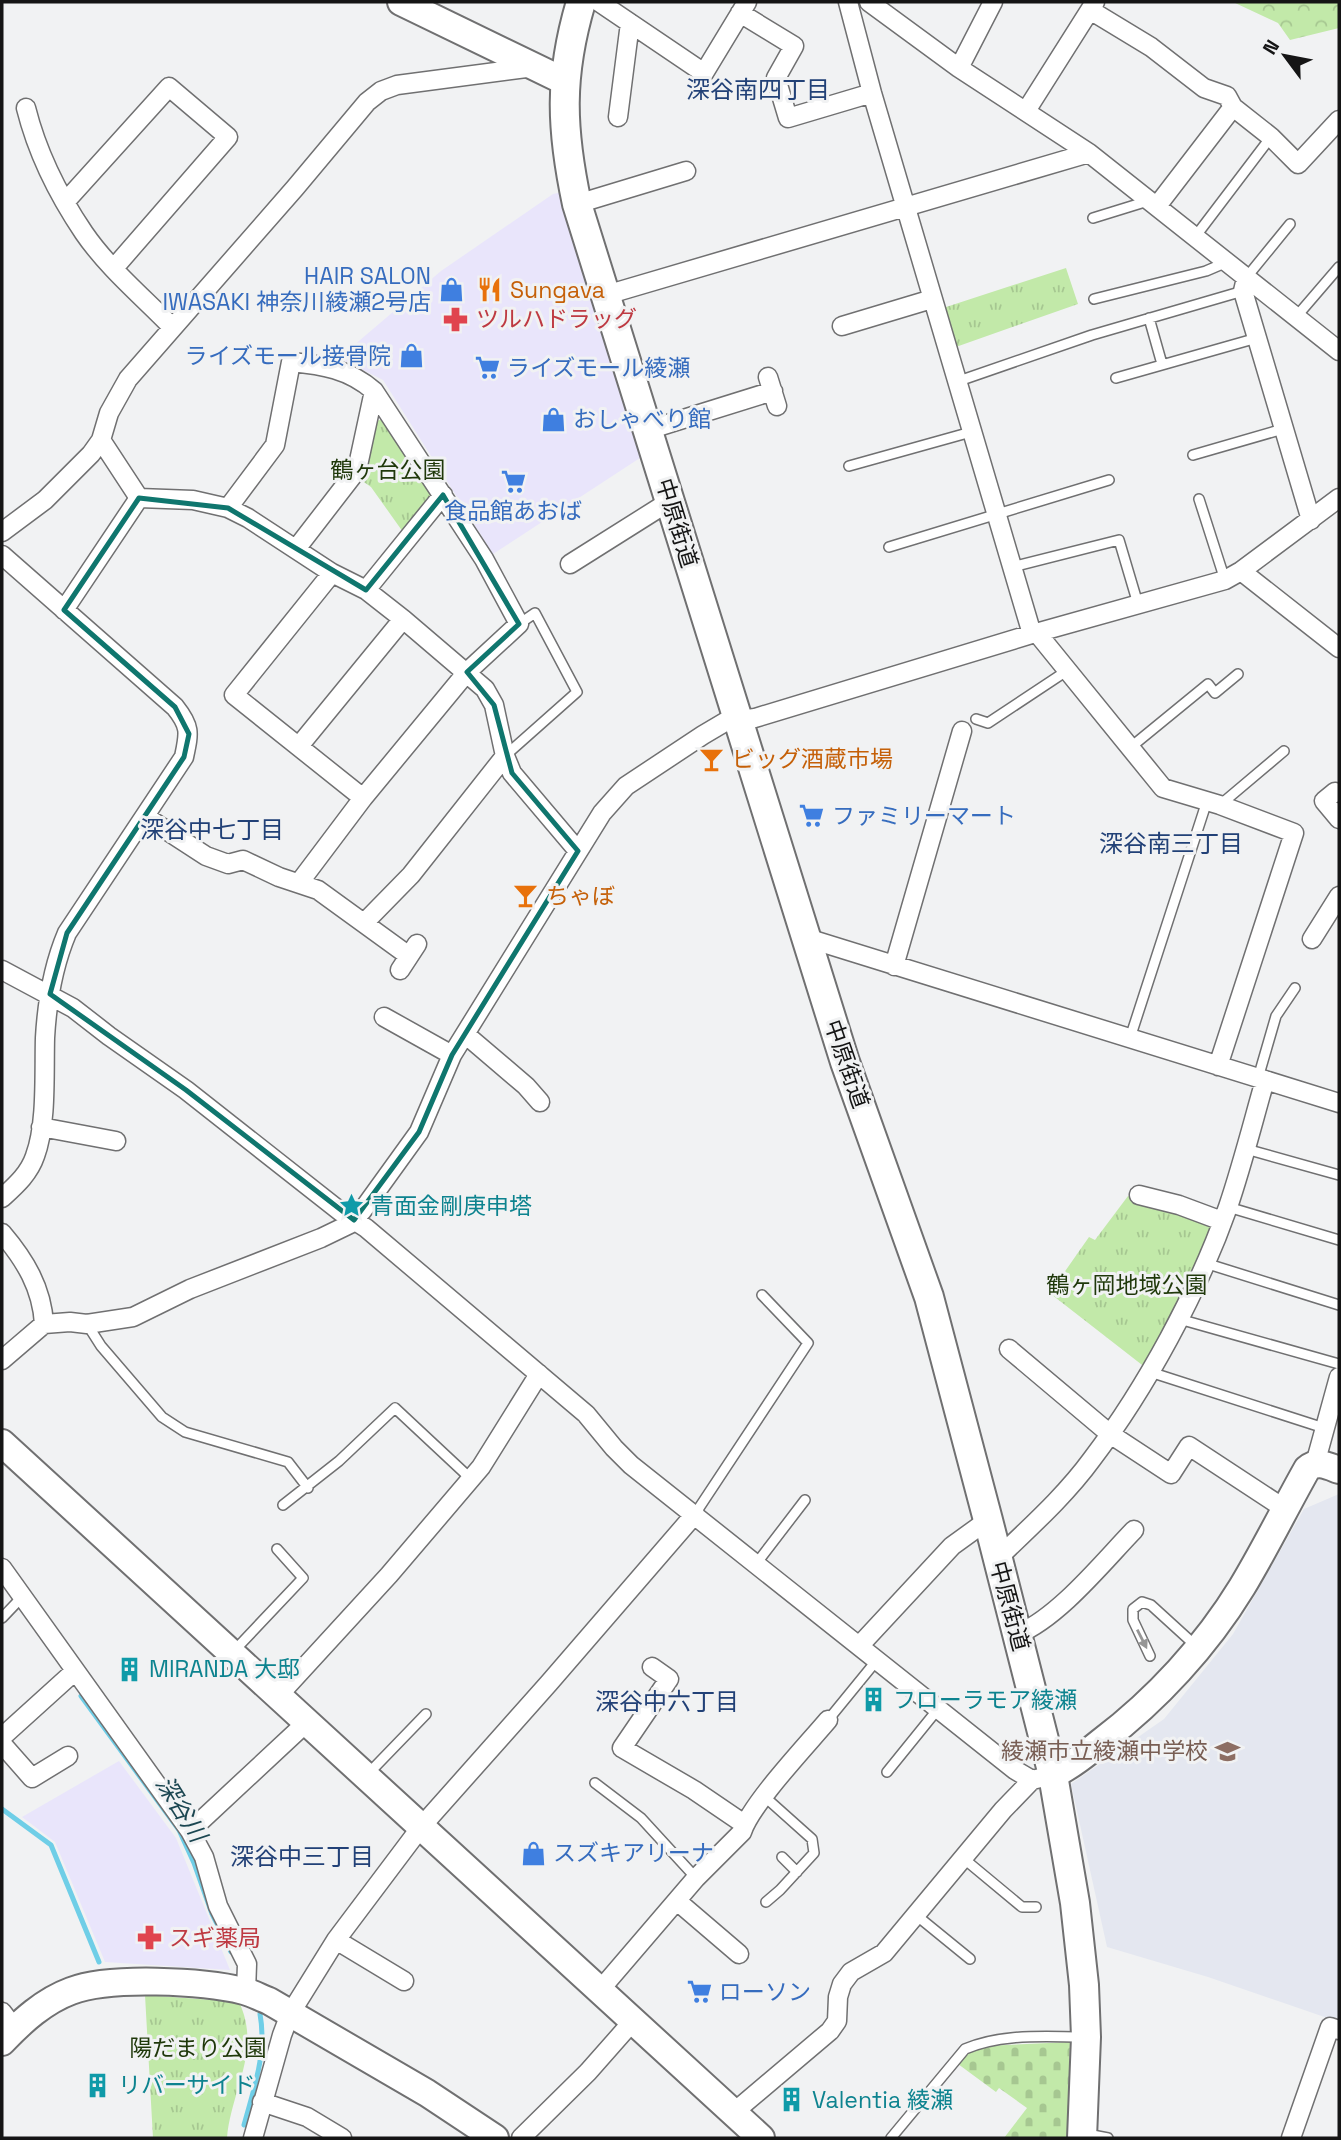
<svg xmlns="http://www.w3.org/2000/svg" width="1341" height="2140" font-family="'Space Grotesk','Noto Sans JP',sans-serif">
	<defs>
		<pattern id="grass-tufts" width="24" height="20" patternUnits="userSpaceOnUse" patternTransform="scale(1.75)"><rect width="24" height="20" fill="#c2e9a9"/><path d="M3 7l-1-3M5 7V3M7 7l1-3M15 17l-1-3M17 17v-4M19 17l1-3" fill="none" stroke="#a6c791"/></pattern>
		<pattern id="forest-crowns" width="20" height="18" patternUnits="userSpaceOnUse" patternTransform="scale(1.75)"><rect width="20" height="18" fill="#c2e9a9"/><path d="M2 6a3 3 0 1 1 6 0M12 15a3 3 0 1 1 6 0" fill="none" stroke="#a6c791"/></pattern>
		<pattern id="cemetery-stones" width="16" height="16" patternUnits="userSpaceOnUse" patternTransform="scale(1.75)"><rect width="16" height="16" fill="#c2e9a9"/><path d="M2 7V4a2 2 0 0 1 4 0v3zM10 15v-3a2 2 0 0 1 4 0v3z" fill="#a6c791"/></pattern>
	</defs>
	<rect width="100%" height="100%" fill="#f1f2f3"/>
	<path fill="#e9e5fb" d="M563 192 643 456 493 554 383 380 339 358 441 271 553 194Z
		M119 1761 176 1838 230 1970 105 1962 55 1842 22 1817Z"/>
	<path fill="#e4e7f0" d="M1339 1494V2022L1208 1977 1107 1947 1071 1784 1164 1719 1233 1634 1304 1509Z"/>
	<path fill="url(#grass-tufts)" d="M1066 268 1078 304 953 348 940 309Z
		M385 419 431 490 430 500 403 532 371 487 358 478 375 421Z
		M1128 1196 1209 1221 1212 1227 1146 1368 1047 1291 1058 1275 1061 1277 1089 1237 1095 1240Z
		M145 1995 239 2002C262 2050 231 2090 227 2138H153Z"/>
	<path fill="url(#forest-crowns)" d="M1233 2H1339V28L1290 40 1278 23Z"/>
	<path fill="url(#cemetery-stones)" d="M1070 2042 1067 2138H1004L1027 2108 999 2088 996 2092 958 2064 974 2048 983 2046Z"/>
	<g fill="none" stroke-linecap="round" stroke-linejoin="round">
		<path stroke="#6fcee7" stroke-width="5" d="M81 1696 179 1830 194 1863 212 1914 231 1952
			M2 1809 51 1845 99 1962
			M244 2125C254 2088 267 2053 260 2014"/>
		<defs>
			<path id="lane" d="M1093 218 1148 201
				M1195 237 1271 137
				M1246 278 1290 224
				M1094 299 1206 271 1227 262
				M1296 317 1339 267
				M1149 318 1162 364
				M1116 378 1257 338
				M956 382 1092 335 1243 291
				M1193 455 1283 429
				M849 466 971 432
				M1199 499 1225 580
				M889 547 1109 480
				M1012 567 1119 540 1138 604
				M976 719 988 723 1068 670
				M1131 747 1208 684 1215 693 1238 674
				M506 755 577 692 535 613 519 624
				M1220 805 1284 751
				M1130 1038 1207 801
				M1258 1078 1276 1016 1295 988
				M1246 1149 1339 1175
				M1228 1207 1339 1240
				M1205 1263 1339 1305
				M1179 1319 1339 1364
				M87 1324 101 1346 162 1417 185 1432 288 1462 308 1488
				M1150 1372 1324 1428
				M283 1505 339 1461 395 1408 471 1479
				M695 1514 808 1343 762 1295
				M756 1564 805 1500
				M2 1618 22 1597
				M233 1652 303 1578 277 1549
				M1150 1656 1133 1620V1609L1142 1602 1151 1605 1196 1646
				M828 1720 877 1660
				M887 1772 938 1709
				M367 1775 426 1714
				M595 1783 641 1818 696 1878
				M765 1797 812 1839 814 1853 780 1890 766 1902
				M782 1857 797 1872
				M963 1858 1022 1907H1036
				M916 1915 970 1959
				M1087 2134 1108 2138
				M891 2138 965 2049C1002 2033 1044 2037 1084 2037"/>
			<path id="street" d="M599 2 704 73 747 2
				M848 2 872 93 1032 634
				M869 2 959 68 1089 153 1339 351
				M1090 10 1151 47 1204 88 1227 96 1233 107
				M740 13 794 46 776 78 788 118 872 93
				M959 68 993 2
				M26 108C37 152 59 196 84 233 108 268 143 297 172 327
				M1026 111 1095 2
				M618 117 630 23
				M66 201 169 87 228 137 114 268
				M577 204 686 171
				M1157 206 1233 107 1271 137 1298 164 1339 120
				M1246 278 1243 291 1311 520
				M606 295 1089 153
				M842 326 932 299
				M768 377 777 406
				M648 430 773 391
				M101 440 139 498
				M139 498 193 500 228 508 248 518 332 573 366 590 403 619 485 689 494 705 505 756 512 773 578 851
				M228 508 275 445 291 362C322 365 349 369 374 391L484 559 519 624 467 672 363 798 299 883
				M2 532 45 500 91 454 101 440 109 413 128 379 295 188 367 102 381 91 397 85 534 67
				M296 549 357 470 374 391
				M2 555 175 707C191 727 189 733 184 757L67 933C53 966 47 1002 45 1038 44 1073 47 1124 35 1156 29 1174 15 1186 2 1198
				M570 564 670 501
				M1241 571 1339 648
				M332 573 234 695 363 798
				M366 590 443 495
				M64 610 139 498
				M1037 633 1163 788 1220 805 1294 833 1218 1066
				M299 746 403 619
				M1335 792 1324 801 1339 819
				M146 817 206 856 228 864 243 860 279 877 318 890 409 956
				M364 923 411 875 505 756
				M807 938 1339 1103
				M1312 939 1339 896
				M894 966 962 731
				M2 970 73 1008 109 1036 186 1090 341 1212 366 1228 586 1414 614 1448 631 1465 1015 1770 1032 1780 1053 1775
				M400 970 417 944
				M384 1017 452 1055
				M465 1034 526 1086 540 1102
				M41 1127 116 1141
				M1139 1195 1179 1205 1222 1221
				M2 1233C25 1260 42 1288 44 1324
				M1009 1349 1110 1434 1171 1474 1189 1446 1285 1509
				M2 1360 44 1324 70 1322 87 1324 133 1317 190 1289 321 1238 350 1224 362 1211 419 1132 452 1055 602 813 626 786 703 735 725 722 755 718 1032 634 1225 580 1241 571 1339 498
				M1315 1464 1339 1377
				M997 1559C1030 1527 1065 1496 1092 1459 1146 1388 1198 1292 1228 1207 1242 1166 1253 1122 1265 1080
				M2 1568 190 1831 204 1857 218 1906 247 1964 246 1992
				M1018 1634C1059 1617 1103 1562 1134 1530
				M860 1645 952 1546 988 1520
				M652 1667 669 1679 622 1748 694 1790 744 1824
				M278 1696 389 1575 481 1467 539 1374
				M2 1737 75 1671
				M2 1744 32 1778 68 1756
				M190 1831 307 1722
				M677 1901 739 1954
				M336 1940 404 1981
				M600 1990 696 1878 742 1832C751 1804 807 1745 828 1720
				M2 2012 15 2029
				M262 2102 307 2117 342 2138
				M733 2113 830 2031 837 2021 838 1997 842 1984 851 1972 884 1953 1003 1810 1032 1780
				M253 2138 282 2035 290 2014 336 1940 421 1827 549 1683 695 1514
				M521 2138 588 2072 633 2021
				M1291 2138 1330 2027 1339 2030"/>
			<path id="secondary" d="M401 2 564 81
				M2 1443 761 2138
				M1053 1775C1071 1766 1086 1754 1102 1741 1156 1700 1206 1646 1242 1587 1265 1549 1285 1508 1307 1469 1317 1460 1328 1466 1339 1470
				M2 2042C22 2021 44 2001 71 1991 110 1976 203 1981 244 1991 252 1993 261 1998 269 2001L427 2093 495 2138"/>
			<path id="primary" d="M581 2C559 76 561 129 577 204L845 1062 929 1297 988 1520 1053 1775 1075 1903 1084 1985 1086 2037 1082 2138"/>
		</defs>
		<use href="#lane" stroke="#707071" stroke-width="12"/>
		<use href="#street" stroke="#707071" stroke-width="21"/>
		<use href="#secondary" stroke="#707071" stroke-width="30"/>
		<use href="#primary" stroke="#707071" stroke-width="32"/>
		<use href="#lane" stroke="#fff" stroke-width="9"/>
		<use href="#street" stroke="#fff" stroke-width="18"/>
		<use href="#secondary" stroke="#fff" stroke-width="26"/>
		<use href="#primary" stroke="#fff" stroke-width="28"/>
	</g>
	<defs><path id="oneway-solid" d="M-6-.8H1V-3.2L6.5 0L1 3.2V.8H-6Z" transform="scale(1.75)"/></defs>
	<use fill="#969696" href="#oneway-solid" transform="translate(1142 1639) rotate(63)"/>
	<path fill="none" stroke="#0f766e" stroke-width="5" stroke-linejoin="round" d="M443 495 519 624 467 672 494 705 512 773 578 851 452 1055 419 1132 354 1220 186 1090 50 994 67 933 184 757 189 734 175 707 64 610 139 498 228 508 366 590Z"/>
	<defs>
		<symbol id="shop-bare" viewBox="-9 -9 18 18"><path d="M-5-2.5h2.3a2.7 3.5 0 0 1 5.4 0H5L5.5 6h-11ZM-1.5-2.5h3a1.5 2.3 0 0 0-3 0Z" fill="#3f7fe0" stroke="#f1f2f3" stroke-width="2.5" paint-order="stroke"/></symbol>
		<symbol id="restaurant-bare" viewBox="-9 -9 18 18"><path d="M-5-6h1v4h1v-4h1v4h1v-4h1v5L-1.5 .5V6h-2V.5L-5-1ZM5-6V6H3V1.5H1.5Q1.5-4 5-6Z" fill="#e8710a" stroke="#f1f2f3" stroke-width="2.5" paint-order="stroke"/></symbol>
		<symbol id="pharmacy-bare" viewBox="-9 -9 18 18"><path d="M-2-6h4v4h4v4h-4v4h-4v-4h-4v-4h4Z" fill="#e0444e" stroke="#f1f2f3" stroke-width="2.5" paint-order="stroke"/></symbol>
		<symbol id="supermarket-bare" viewBox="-9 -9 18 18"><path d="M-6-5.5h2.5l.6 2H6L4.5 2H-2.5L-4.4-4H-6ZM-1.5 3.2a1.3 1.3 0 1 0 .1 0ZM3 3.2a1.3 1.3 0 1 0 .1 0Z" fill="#3f7fe0" stroke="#f1f2f3" stroke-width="2.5" paint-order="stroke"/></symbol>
		<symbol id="bar-bare" viewBox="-9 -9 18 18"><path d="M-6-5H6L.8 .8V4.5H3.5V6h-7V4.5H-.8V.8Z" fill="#e8710a" stroke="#f1f2f3" stroke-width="2.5" paint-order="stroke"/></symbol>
		<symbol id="sight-bare" viewBox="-9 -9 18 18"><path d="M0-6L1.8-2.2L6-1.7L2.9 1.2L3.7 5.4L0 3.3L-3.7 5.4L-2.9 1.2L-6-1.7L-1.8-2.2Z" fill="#0f9aa8" stroke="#f1f2f3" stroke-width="2.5" paint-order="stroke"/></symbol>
		<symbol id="building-bare" viewBox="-9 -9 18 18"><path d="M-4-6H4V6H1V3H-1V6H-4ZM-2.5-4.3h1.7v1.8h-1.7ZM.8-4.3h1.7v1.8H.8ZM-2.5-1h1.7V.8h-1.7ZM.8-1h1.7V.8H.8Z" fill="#0f9aa8" stroke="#f1f2f3" stroke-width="2.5" paint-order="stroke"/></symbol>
		<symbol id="school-bare" viewBox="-9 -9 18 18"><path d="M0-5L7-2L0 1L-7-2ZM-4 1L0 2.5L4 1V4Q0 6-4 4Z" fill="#8d6e63" stroke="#f1f2f3" stroke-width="2.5" paint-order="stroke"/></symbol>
	</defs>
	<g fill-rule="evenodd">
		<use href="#shop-bare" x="434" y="272" width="35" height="35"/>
		<use href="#restaurant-bare" x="472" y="272" width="35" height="35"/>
		<use href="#pharmacy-bare" x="438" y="302" width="35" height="35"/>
		<use href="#shop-bare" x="394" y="338" width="35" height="35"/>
		<use href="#supermarket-bare" x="470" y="350" width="35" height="35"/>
		<use href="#shop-bare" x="536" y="402" width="35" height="35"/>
		<use href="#supermarket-bare" x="496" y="464" width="35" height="35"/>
		<use href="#bar-bare" x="694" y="742" width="35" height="35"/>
		<use href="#supermarket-bare" x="794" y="798" width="35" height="35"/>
		<use href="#bar-bare" x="508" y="878" width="35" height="35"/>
		<use href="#sight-bare" x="334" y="1188" width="35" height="35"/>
		<use href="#building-bare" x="112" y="1652" width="35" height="35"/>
		<use href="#building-bare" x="856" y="1682" width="35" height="35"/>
		<use href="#school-bare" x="1210" y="1734" width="35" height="35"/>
		<use href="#shop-bare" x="516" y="1836" width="35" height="35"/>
		<use href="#pharmacy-bare" x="132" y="1920" width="35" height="35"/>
		<use href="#supermarket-bare" x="682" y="1974" width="35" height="35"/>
		<use href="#building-bare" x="80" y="2068" width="35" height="35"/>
		<use href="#building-bare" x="774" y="2082" width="35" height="35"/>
	</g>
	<g text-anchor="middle" stroke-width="6" stroke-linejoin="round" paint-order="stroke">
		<g font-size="23" fill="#366cbe" stroke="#f1f2f3" text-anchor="start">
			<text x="431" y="284" text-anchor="end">HAIR SALON<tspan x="431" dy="26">IWASAKI 神奈川綾瀬2号店</tspan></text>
			<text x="391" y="364" text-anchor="end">ライズモール接骨院</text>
			<text x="507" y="376">ライズモール綾瀬</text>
			<text x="573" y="427">おしゃべり館</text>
			<text x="513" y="519" text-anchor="middle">食品館あおば</text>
			<text x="832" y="824">ファミリーマート</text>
			<text x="553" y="1861">スズキアリーナ</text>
			<text x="719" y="2000">ローソン</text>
		</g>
		<g font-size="23" fill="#c56008" stroke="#f1f2f3" text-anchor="start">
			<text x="510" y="298">Sungava</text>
			<text x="732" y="767">ビッグ酒蔵市場</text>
			<text x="546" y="904">ちゃぼ</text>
		</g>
		<g font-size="23" fill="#be3a42" stroke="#f1f2f3" text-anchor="start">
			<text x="476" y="327">ツルハドラッグ</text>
			<text x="169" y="1946">スギ薬局</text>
		</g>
		<g font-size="23" fill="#1f380a" stroke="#f1f2f3">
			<text x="388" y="478">鶴ヶ台公園</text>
			<text x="1127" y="1293">鶴ヶ岡地域公園</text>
			<text x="198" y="2056">陽だまり公園</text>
		</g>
		<g font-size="23" fill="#151515" stroke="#f1f2f3">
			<text transform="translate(677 523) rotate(73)" y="8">中原街道</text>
			<text transform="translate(847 1064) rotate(71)" y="8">中原街道</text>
			<text transform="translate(1010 1606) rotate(75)" y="8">中原街道</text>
		</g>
		<g font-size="23" fill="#0d838f" stroke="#f1f2f3" text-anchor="start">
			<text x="371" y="1214">青面金剛庚申塔</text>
			<text x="149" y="1677">MIRANDA 大邸</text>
			<text x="893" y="1708">フローラモア綾瀬</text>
			<text x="118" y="2093">リバーサイド</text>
			<text x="812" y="2108">Valentia 綾瀬</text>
		</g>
		<g font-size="23" fill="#785e54" stroke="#f1f2f3" text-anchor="end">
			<text x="1208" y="1759">綾瀬市立綾瀬中学校</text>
		</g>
		<g font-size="24" fill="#224177" stroke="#f1f2f3">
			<text x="758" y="98">深谷南四丁目</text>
			<text x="212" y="838">深谷中七丁目</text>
			<text x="1171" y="852">深谷南三丁目</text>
			<text x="667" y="1710">深谷中六丁目</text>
			<text x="302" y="1865">深谷中三丁目</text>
		</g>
		<g font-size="24" font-style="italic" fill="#1b4651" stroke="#f1f2f3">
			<text transform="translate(181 1809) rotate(58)" y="8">深谷川</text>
		</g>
	</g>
	<rect width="1341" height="2140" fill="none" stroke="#151515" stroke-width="7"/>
	<g transform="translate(1285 56) rotate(302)" stroke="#f1f2f3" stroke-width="5" paint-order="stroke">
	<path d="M0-5L12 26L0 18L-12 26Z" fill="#151515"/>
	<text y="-10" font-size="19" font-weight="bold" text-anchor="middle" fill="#151515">N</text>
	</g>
</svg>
